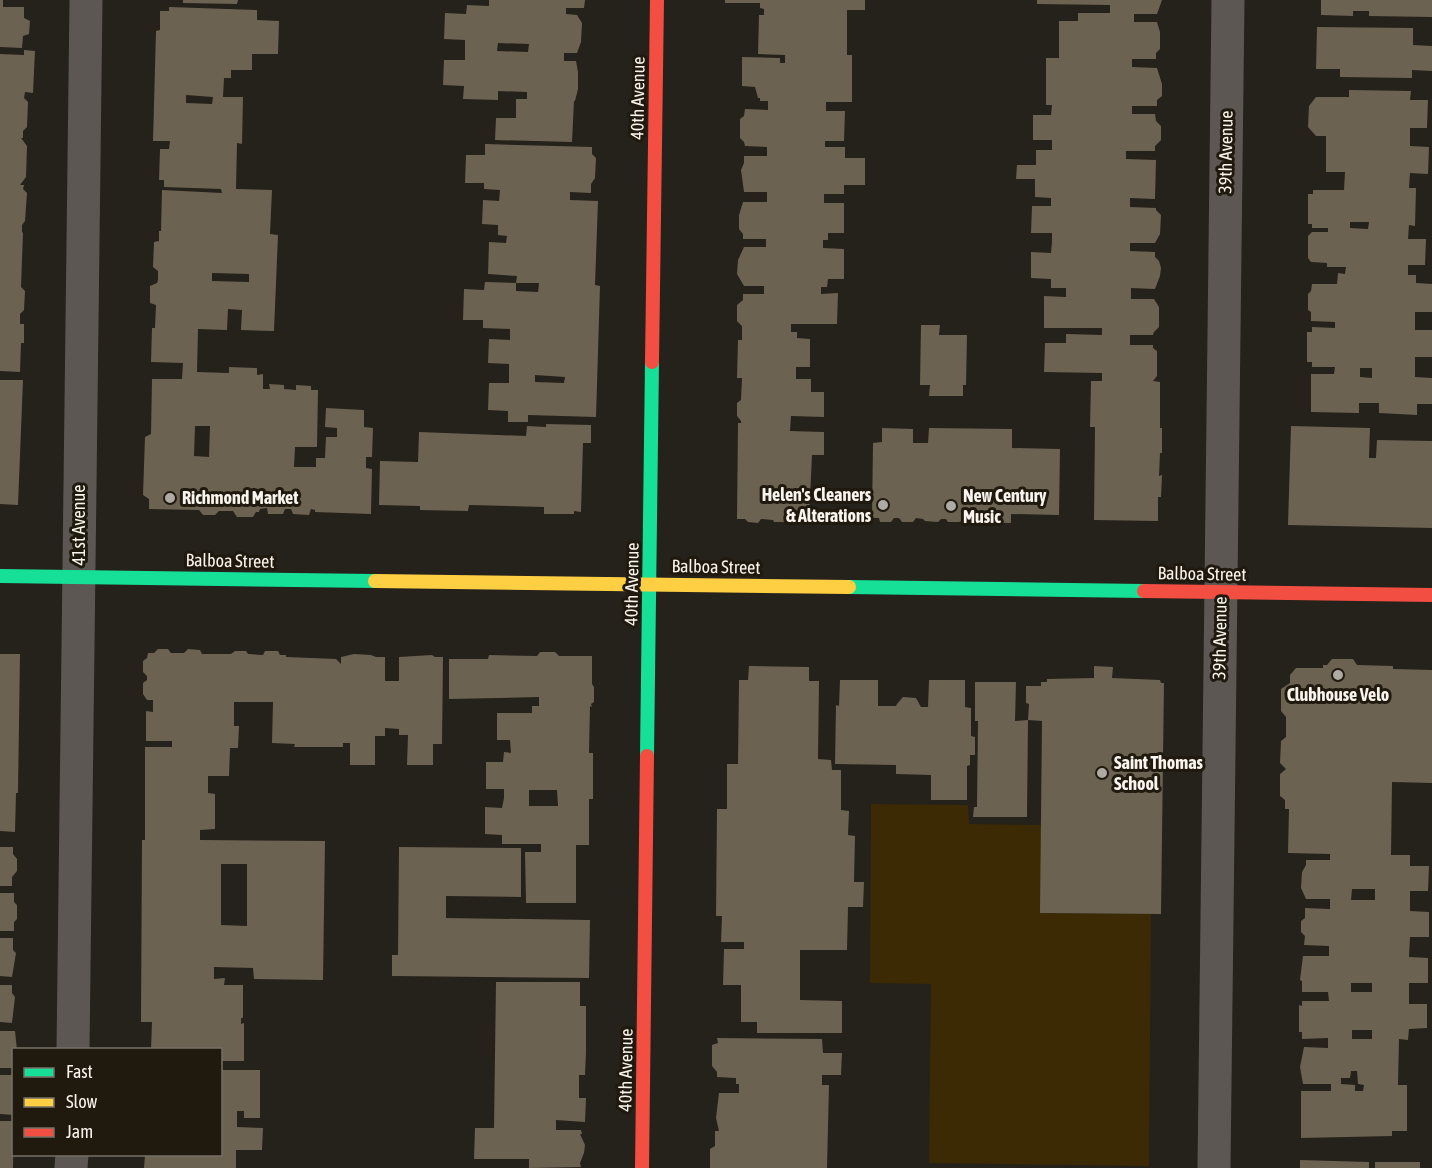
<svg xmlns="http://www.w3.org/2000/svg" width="1432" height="1168" font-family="'Asap Condensed',sans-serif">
	<rect width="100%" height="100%" fill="#25211b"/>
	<path fill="#3b2a04" d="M871 804 968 805 969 824 1041 825V913L1151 914 1149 1166 929 1163 931 984 870 983Z"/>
	<path fill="#6c6251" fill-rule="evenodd" d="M0 0H3V7H24V18L30 21 29 34 23 36 22 48 0 47Z
		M183 0H238L237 4 183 3Z
		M489 0H585L584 8H566V14L577 15 582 23 581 42 577 53H564V61H576L578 72V89L575 101H574L572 142 495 140 496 118H516V99H527V92L498 91V100L463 99 464 86 443 85 444 60H465V40L444 39 445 13 466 14 467 5 489 6ZM498 43 529 44 528 52 497 51Z
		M725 0H865V10H847V55H852V102H826V111H845L844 141H825V147H845V158H865V185H844V194H824V203H844V233H828V240H823V248L844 249V279H828L827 287H821V294L838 293 837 324H791V332H797V338L810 339V367H796V379H811V392H824V417L791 416 790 431 824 432V455H812L809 520 788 519 786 522H774L773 520 761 519 758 523 748 522 745 519H737L738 423H741V421L737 416V403L741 400 742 378H737L738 340H742V326L737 321V305L743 300V294H764V286H744L737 274 738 260 744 247H766V239H743V234L739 229V215L743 202H767V192H744L741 170 744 163V156H767V147L745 146 744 142 740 138V119L744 116 745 109 768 110V101H760V98H758L755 87 742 86V57L780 58V63H785V55L758 54 759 15H764V9L760 8V3H725Z
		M1037 0H1162L1157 14H1134V22H1157L1160 32V49L1156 53V59H1132V67L1157 68 1162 84V96L1157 100V106H1132V114H1155L1156 121 1161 126V140L1155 146V151H1126V159L1156 160 1155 199 1130 198V207L1156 208V210L1161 215 1160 234 1155 243H1130V251L1155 252V257L1159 261 1161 268 1160 276 1155 289 1131 288V299H1154L1159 307V327L1154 332 1153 335H1130V345H1153V348L1157 351V376L1153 381 1160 382V428H1162V453H1160L1159 476 1162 475 1161 497H1158V521L1094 520 1095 427H1090L1091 381H1102V373L1044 372 1045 343H1066V334L1102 335V328H1044V296L1066 297V288H1051V279L1031 278V252L1051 253 1052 242V233H1031L1032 206H1051V198L1035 197V179H1016L1017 165H1036V150H1052V140H1033V115H1051L1052 105H1046V58H1059V21H1078V13H1110V5L1037 4Z
		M1321 0H1432V17L1369 16V11H1353V16L1321 15Z
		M169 7 257 10V20L279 21 278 54H252V70H231V78H224L223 97H243L242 144 237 143 236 189 272 190 270 234 278 235 274 331 241 330 242 310 228 309 227 330 198 329 197 372 229 373V367L257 368V375L263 374V389H270L269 384 284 385V389L296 390V385L311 386V390H318L317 447H295L294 467H316V458H325L326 437H337V428L325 427 326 408 364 410V427L373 428 372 457H366V468L372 469 371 514 315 512V510L311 509 309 515 293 514 291 509H285L283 514H268L267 508 260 509 259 512H256L253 517H237L233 511H219L215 515H203L199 510 149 509V499L143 495 145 437 151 434 152 379H182L183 363 151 362 152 328H155L156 305 150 303V286L157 283 158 280V271L153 267 154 242 159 241V231H161L162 190 222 193 221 189 164 187V180H159L160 149H169L170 141H153L156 31 160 30V11H169ZM186 95 213 97 212 104 186 103ZM212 273 249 274V282L212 281ZM195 426H210L209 457 194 456Z
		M1317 27 1413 28V45L1432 46V71L1412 70V78L1340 77V69H1316Z
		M24 50 35 51 33 93 25 92 24 98 28 102 27 127 23 131V138H21L27 146 26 177 20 185H24L23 189 27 193 25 221 22 225V232L23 233 21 287 25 291 24 310 20 314V324H24V343H21L20 372 0 371V54L24 55Z
		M1349 90 1411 91 1410 100H1428L1427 128H1410V146L1429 147 1428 174 1410 173 1409 188H1416L1415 226 1409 225 1408 239H1426L1425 265H1408V275H1416V283L1432 284V312H1415V330H1432V357H1415V377L1432 378V404H1417V415L1379 413V403H1359V413L1311 412V374H1334L1335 367H1312V362H1307V332H1312V327L1335 328V322L1311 321V312L1308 310V294L1311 291 1312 284H1337L1338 273 1345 274 1346 267H1327V263L1311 262 1308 258V236L1312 232H1328V228H1312V224H1308V194H1313V190H1344L1345 172H1326V136H1316L1308 127 1309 106 1316 97H1349ZM1350 222H1369L1368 229 1350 228ZM1360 368H1372V378L1360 377Z
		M485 144 592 147V154L596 158 595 178 591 184V193L570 192V200L598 201 595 285 600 286 596 417 528 415V422H508V411L488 410 489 383H509V364L488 363 489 339 510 340V329L483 328V320H463L464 289 484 290 485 282 516 283V291L538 292 539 283H516L517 276 488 274 489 242 506 243 507 236 498 235V225L482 224 483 200 499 201 500 190 484 189V183H465L466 155H485ZM535 375 565 377 564 383 535 382Z
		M921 325H940L939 335H967L966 385H963V396H929L930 385H920Z
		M0 380H23L18 505 0 504Z
		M546 424 591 425V443H583L581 512 574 511V514H544V507L469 505 468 511 420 510V506L379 505 380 461 418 462 419 432 526 436 527 426 546 427Z
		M1291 426 1370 428 1369 458H1376L1377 440 1432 441V528L1288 525Z
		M882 428 913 429V443H928L929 428 1012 429V448L1060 449 1059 515 1011 514V523L967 522V519L959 522H948L946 519H941L938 522 925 521 923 519 916 518 913 522H902L899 518H894L891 522H880L879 518H872L873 443 882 442Z
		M158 649H168L171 653H184L188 649 200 650 202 654H231L235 651H246L248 654 263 655 265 651H278L280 655H286V657L336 659 341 664V657L354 654 371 655 376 657H385V681H399V657L432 655 435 657H443L442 744H433V765H407L408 735H399V729L385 728V736H375V765H350V743H343V747H294L295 744 272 743 273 702H234V726H239L238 748H230L229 776H208V793L215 794V829L200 830V840L325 841 323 980 254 979 253 968 214 967V979L225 978 224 985H243V1018H241V1024L244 1023V1061H220V1050H151L152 1022H141L142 840H145V747H172V741H146V711L153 712V700H147L143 694V683L147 680V676L143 672V661L147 658 148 653H154ZM221 864H247V926L221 925Z
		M540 652H555L559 656H592V684L594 687V702L591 704 592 707 590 706 589 753H593V799H589V845H576V903H526L525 852H541V844H502V835L485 834V807L502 808 504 798V789H486V762H503L504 752 511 753 510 740H497V713H532V706H539V697L449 699V659H488L489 655 537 656ZM529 790H557L558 806H529Z
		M0 654H20L18 793H16L15 832 0 831Z
		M1332 659H1353L1357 665 1393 666V669L1432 670V783L1392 782 1391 855H1410V866H1429L1428 891H1410V911L1429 912V937H1410L1409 957 1428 958V983H1409V1004H1427V1028L1409 1029 1408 1040 1399 1039 1398 1085H1407V1131H1392V1136L1301 1138V1091H1331V1084H1303L1300 1067 1304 1047 1328 1048V1038L1302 1039V1032H1299V1005L1302 1006V1001H1329L1328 992H1302V981L1300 980 1303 956H1329V946L1304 945 1305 936 1301 932V921L1305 918V908L1330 909V899H1306L1301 888 1302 872 1306 865V860H1330V854L1288 853 1289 809H1285V800L1280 796V774L1286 769 1280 763 1281 741 1286 737V717L1281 711V689L1290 683V675L1296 668H1323V665H1327ZM1352 889H1375V900H1351ZM1351 983H1372V992H1351ZM1352 1030H1372V1039H1352ZM1351 1071H1357L1358 1084 1364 1085 1363 1091H1355V1085L1341 1084V1078H1350Z
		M749 666 809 667V681H819L818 759 831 760 832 770H841V810L849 811 848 835 855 836 854 882H864L863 907H848L847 950H800V1000L842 1001V1033H757V1022H741V985H723L724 949H744V942H721L722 916H716L717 809H727V764H738L739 680H748Z
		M1094 666 1113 667 1112 678 1160 680 1161 683H1164L1161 914 1040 913 1042 721 1028 720 1029 704 1026 703V686H1041V682H1047V679L1094 678Z
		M840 680H878V706H896L897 704 903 697 916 698 921 707H928L929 680H965V707L971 708V736L975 737V755H970V765L967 766V800H931V775L896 774V765L835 764 836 705 839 706Z
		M975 682H1016L1015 721 1028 720 1027 817H973L974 807H977L978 721H975Z
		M0 847H13V854L17 859V871L12 877V886H0Z
		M399 847 521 848V897L446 896V918L590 920 589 978 392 976V955H398Z
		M0 893H14V902L17 905V919L14 922V931H0Z
		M0 938H13V950L16 953 12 977 0 976Z
		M496 982H580V1006H586V1052L585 1075H579V1098H586L585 1122 556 1120V1130H581L582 1134H580L585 1145 584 1153 580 1163 581 1167 529 1168V1159H474L475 1128H494Z
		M0 985H12V993L15 997 12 1023 0 1022Z
		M0 1031H15L17 1050H14V1068H0Z
		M717 1038 822 1039 823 1053H842L841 1075H822V1085H829L827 1168H710V1149L715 1146V1131H719L716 1118 719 1093H739V1084H736V1078L717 1077V1072L712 1066V1045L718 1043Z
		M220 1070H260V1118H244V1111H237V1127L263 1128 262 1150H236V1168H144L145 1155H220Z
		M0 1075H14V1115L0 1114Z
		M0 1121H14L13 1168H0Z
		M1300 1160 1369 1162V1168H1300Z
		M1375 1162H1420V1168H1375Z"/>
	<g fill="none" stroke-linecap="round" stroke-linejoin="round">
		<path stroke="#5c5753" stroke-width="33" d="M73 1050 86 0
			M71 1168 72 1154
			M1214 1168 1228 0"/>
		<path stroke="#16e098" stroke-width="14" d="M0 576 375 581
			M849 587 1144 591
			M647 756 652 362"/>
		<path stroke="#ffcf43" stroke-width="14" d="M375 581 849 587"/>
		<path stroke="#f24e42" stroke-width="14" d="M652 362 657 0
			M1144 591 1432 595
			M642 1168 647 756"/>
	</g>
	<g fill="#afaaa4" stroke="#1f190e" stroke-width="2">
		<circle cx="170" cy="498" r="6"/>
		<circle cx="883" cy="505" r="6"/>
		<circle cx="951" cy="506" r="6"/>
		<circle cx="1338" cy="675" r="6"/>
		<circle cx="1102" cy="773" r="6"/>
	</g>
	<g text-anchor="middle" stroke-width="6" stroke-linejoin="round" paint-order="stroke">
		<g font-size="18" fill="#f9f4ed" stroke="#1f190e">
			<text transform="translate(638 98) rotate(-89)" y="6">40th Avenue</text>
			<text transform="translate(1226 152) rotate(-89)" y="6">39th Avenue</text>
			<text transform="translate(79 525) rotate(-90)" y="6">41st Avenue</text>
			<text transform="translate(230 561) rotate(1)" y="6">Balboa Street</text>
			<text transform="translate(716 567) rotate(1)" y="6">Balboa Street</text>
			<text transform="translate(1202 574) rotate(1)" y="6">Balboa Street</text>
			<text transform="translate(632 584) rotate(-89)" y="6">40th Avenue</text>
			<text transform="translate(1220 638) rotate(-89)" y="6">39th Avenue</text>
			<text transform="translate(626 1070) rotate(-89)" y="6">40th Avenue</text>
		</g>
		<g font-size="18" font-weight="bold" fill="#f9f4ed" stroke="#1f190e" text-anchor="start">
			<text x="871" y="501" text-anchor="end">Helen's Cleaners<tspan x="871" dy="21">&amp; Alterations</tspan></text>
			<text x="963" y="502">New Century<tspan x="963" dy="21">Music</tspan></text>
			<text x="182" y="504">Richmond Market</text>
			<text x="1338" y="701" text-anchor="middle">Clubhouse Velo</text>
			<text x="1114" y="769">Saint Thomas<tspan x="1114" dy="21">School</tspan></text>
		</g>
	</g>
	<rect x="12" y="1048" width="210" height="108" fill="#1f190e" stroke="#767167" stroke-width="1.5"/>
	<rect x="24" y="1068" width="30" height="9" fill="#16e098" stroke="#767167" stroke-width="1.5"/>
	<text x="66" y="1078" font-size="18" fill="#f9f4ed">Fast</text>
	<rect x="24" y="1098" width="30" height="9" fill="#ffcf43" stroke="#767167" stroke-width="1.5"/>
	<text x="66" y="1108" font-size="18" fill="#f9f4ed">Slow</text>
	<rect x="24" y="1128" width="30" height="9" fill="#f24e42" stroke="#767167" stroke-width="1.5"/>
	<text x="66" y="1138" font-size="18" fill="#f9f4ed">Jam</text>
</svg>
